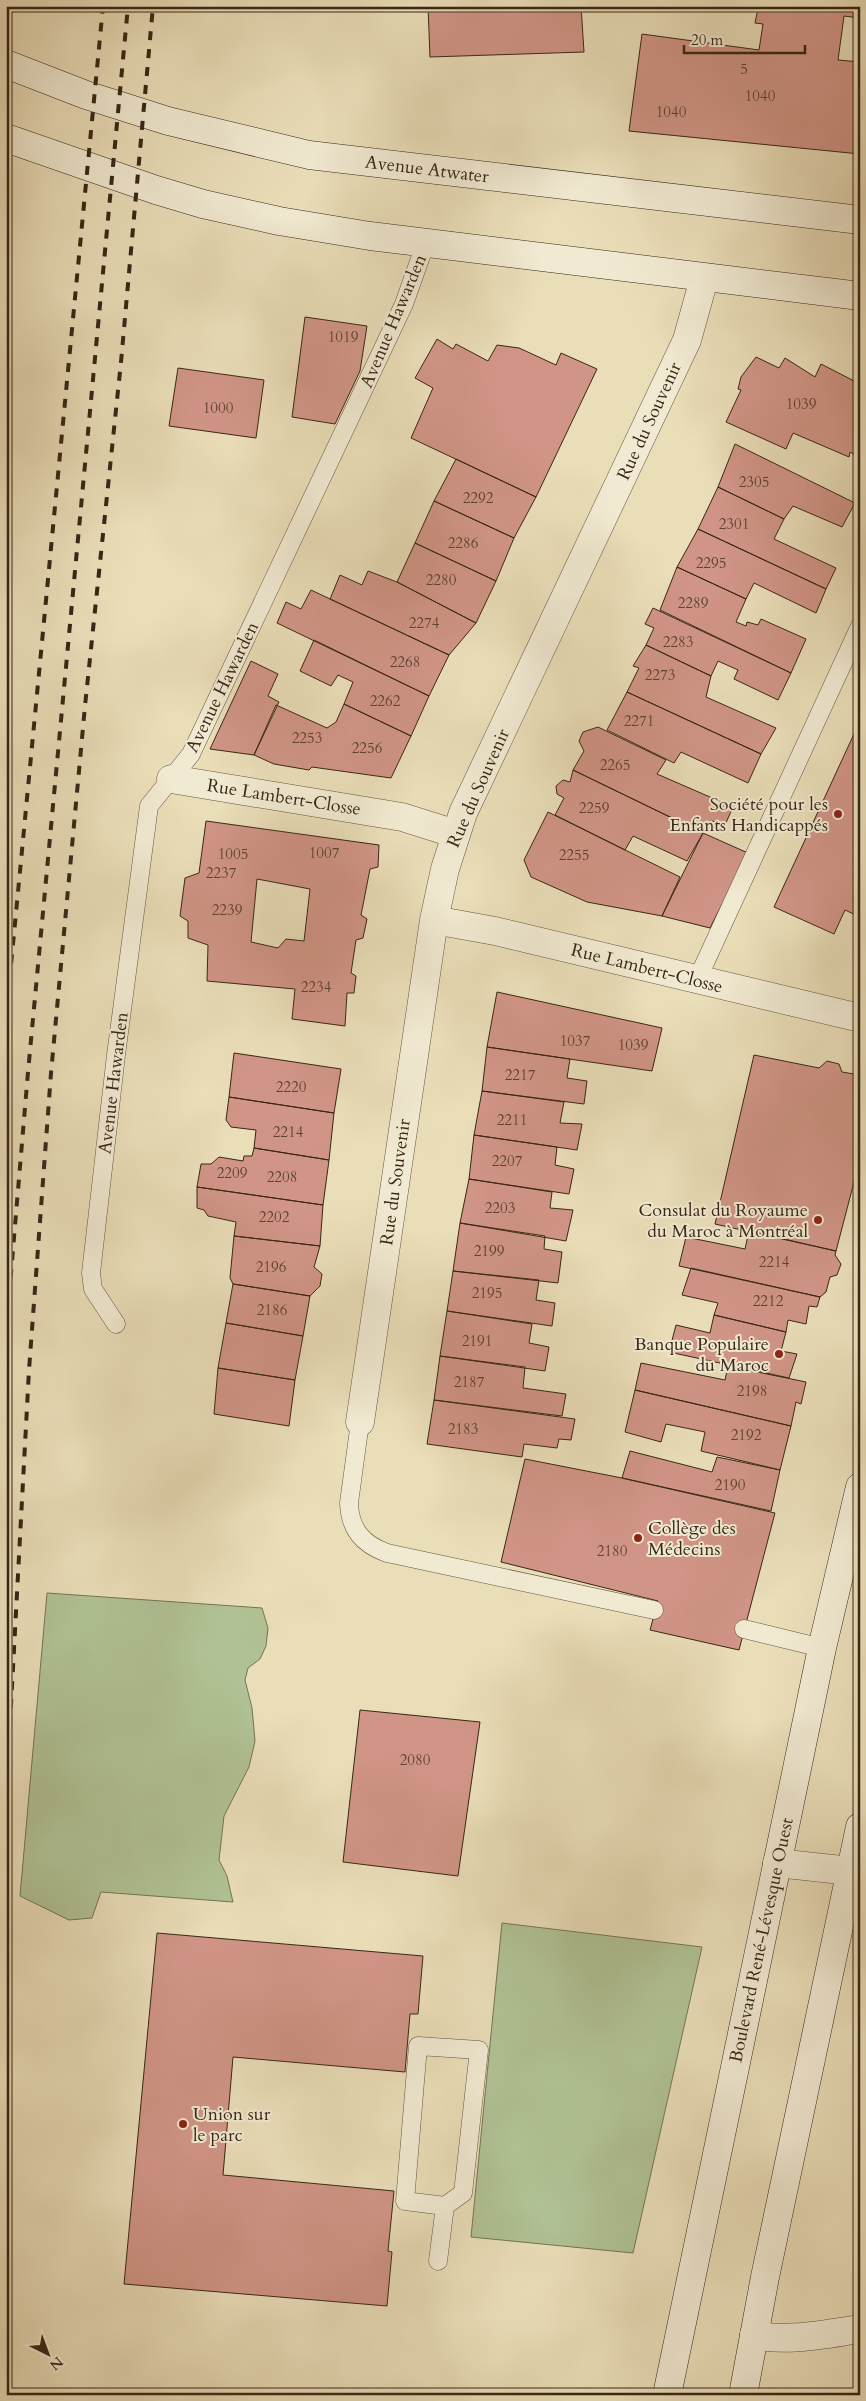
<svg xmlns="http://www.w3.org/2000/svg" width="866" height="2401" font-family="Cardo,serif">
	<rect width="100%" height="100%" fill="#eadeb9"/>
	<filter id="stains"><feTurbulence type="fractalNoise" baseFrequency=".004" numOctaves="4"/><feColorMatrix values="0 0 0 0 .2 0 0 0 0 .09 0 0 0 0 .02 0 0 0 .5 -.17"/></filter>
	<radialGradient id="worn" r=".72"><stop offset=".6" stop-color="#630" stop-opacity="0"/><stop offset="1" stop-color="#630" stop-opacity=".3"/></radialGradient>
	<path fill="#b0c295" stroke="#747456" d="M47 1593 262 1608 268 1628 266 1646 260 1659 248 1668 245 1680 252 1708 255 1741 249 1767 224 1816 219 1860 227 1876 233 1902 101 1892 92 1918 69 1920 20 1896Z
		M502 1923 702 1947 633 2253 471 2237Z"/>
	<path fill="#d19587" stroke="#382616" fill-rule="evenodd" d="M428 6H581L584 52 430 57Z
		M747 6H860V18L844 16 838 60 860 62V154L629 131 642 34 759 50 763 24 755 23 758 8Z
		M305 317 367 326 360 371 335 424 292 417Z
		M437 339 453 349 456 344 488 361 497 345 519 348 556 365 561 353 597 369 536 497 411 438 433 388 415 378Z
		M756 357 779 368 785 358 815 377 821 364 860 384V458L850 452 849 457 793 433 786 449 726 422 741 390 738 389 741 377Z
		M178 368 264 380 256 438 169 426Z
		M735 444 855 503 842 527 793 506 784 519 718 487Z
		M456 459 536 497 514 538 434 501Z
		M718 487 784 519 774 539 836 568 826 589 698 529Z
		M434 501 514 538 496 581 415 543Z
		M698 529 826 589 816 613 754 583 746 599 677 567Z
		M415 543 496 581 476 623 397 582Z
		M677 567 746 599 736 622 746 626 747 622 758 625 761 619 806 639 791 673 660 610Z
		M368 571 397 582 476 623 449 655 330 599 340 575 362 585Z
		M311 590 449 655 429 696 277 623 286 602 301 609Z
		M653 608 791 673 778 700 734 679 738 670 718 661 711 676 646 645 654 628 645 624Z
		M314 640 429 696 411 736 344 704 353 682 338 675 331 686 300 671Z
		M646 645 711 676 706 697 776 728 761 754 627 692 639 668 633 666Z
		M251 661 278 674 268 696 279 702 254 755 210 749Z
		M627 692 761 754 748 783 681 752 674 763 607 730Z
		M344 704 411 736 391 778 312 767 309 770 274 764 254 755 276 705 327 728 336 722Z
		M860 721V917L845 910 834 934 774 907Z
		M598 727 666 760 657 774 733 807 725 825 712 821 703 833 573 770 584 751 579 741 583 732Z
		M573 770 703 833 687 861 633 836 625 850 555 815 564 798 557 794 556 786 563 780 570 782Z
		M548 812 680 877 662 916 587 902 531 877 524 860Z
		M206 821 379 845 378 867 370 869 361 915 367 919 363 938 356 940 351 973 356 976 354 993H347L345 1026 292 1019 295 989 207 981 208 945 188 938V921L180 916 185 878 199 873ZM257 879 310 889 304 941 286 939 278 948 251 942Z
		M703 833 748 853 710 928 662 916Z
		M497 992 662 1028 652 1071 487 1047Z
		M487 1047 570 1059 567 1078 587 1081 584 1104 482 1091Z
		M234 1053 341 1069 334 1113 229 1097Z
		M754 1055 819 1068 827 1061 839 1064 842 1072 860 1075V1159L836 1251 715 1224Z
		M482 1091 564 1102 560 1123 582 1124 577 1150 474 1135Z
		M229 1097 334 1113 329 1160 254 1148 256 1130 231 1127 226 1120Z
		M474 1135 557 1147 555 1165 574 1169 569 1194 469 1179Z
		M254 1148 329 1160 323 1205 197 1187 201 1164H211L219 1157 243 1161 244 1156H252Z
		M469 1179 552 1192 550 1208 573 1210 566 1241 460 1223Z
		M197 1187 323 1205 320 1246 234 1236 236 1222 208 1216 204 1210 197 1208Z
		M460 1223 545 1236 544 1249 562 1252 558 1283 453 1271Z
		M749 1231 836 1251 835 1255 841 1264 837 1275 830 1277 826 1292 820 1297 679 1266 686 1237 745 1249Z
		M234 1236 320 1246 314 1267 322 1274 320 1286 310 1296 233 1284 230 1278Z
		M691 1268 820 1297 817 1307 809 1306 806 1324 788 1320 786 1332 714 1315 718 1303 682 1295Z
		M453 1271 539 1280 536 1300 555 1303 552 1326 447 1311Z
		M233 1284 310 1296 303 1336 226 1323Z
		M447 1311 532 1324 529 1343 549 1347 545 1371 440 1356Z
		M714 1315 786 1332 781 1351 797 1354 789 1378 669 1352 676 1325 710 1333Z
		M226 1323 303 1336 295 1380 218 1368Z
		M440 1356 525 1367 523 1388 566 1394 562 1416 434 1400Z
		M641 1363 725 1380 728 1366 806 1382 801 1404 796 1402 791 1426 635 1390Z
		M218 1368 295 1380 289 1426 214 1414Z
		M635 1390 791 1426 780 1470 701 1451 705 1432 666 1424 661 1442 625 1432Z
		M434 1400 575 1419 571 1440 559 1439 557 1448 524 1444 522 1457 427 1444Z
		M630 1451 712 1472 717 1457 780 1470 771 1511 622 1478Z
		M525 1459 622 1478 775 1513 739 1650 650 1630 658 1601 501 1562Z
		M360 1710 480 1722 458 1876 343 1862Z
		M157 1933 423 1956 418 2014H410L405 2072 233 2057 223 2175 394 2191 388 2251 392 2252 387 2306 124 2284Z
		M418 2391V2395H345Z"/>
	<g fill="none" stroke-linecap="round" stroke-linejoin="round">
		<defs>
			<path id="lane" d="M697 980 860 626
				M116 1324 93 1289 91 1273 116 1055 149 806 191 754 404 304 426 242
				M360 1422 349 1503C350 1529 362 1544 387 1553L654 1610
				M744 1629 822 1648
				M418 2046 479 2050 463 2193 445 2206 405 2201Z
				M438 2261 445 2206"/>
			<path id="street" d="M171 779 402 817 456 834
				M434 920 495 931 860 1018
				M360 1422 434 920 445 869 463 813 687 340 704 279
				M777 1863 860 1872
				M754 2335C789 2342 825 2334 860 2329"/>
			<path id="secondary" d="M6 64 86 95 168 121 309 155 860 220
				M6 138 156 190 203 204 279 221 370 236 860 296
				M667 2395 822 1648 860 1487
				M743 2395 765 2277 860 1827"/>
		</defs>
		<use href="#lane" stroke="#64543f" stroke-width="19"/>
		<use href="#street" stroke="#64543f" stroke-width="29"/>
		<use href="#secondary" stroke="#382616" stroke-width="29"/>
		<use href="#lane" stroke="#f1ead2" stroke-width="18"/>
		<use href="#street" stroke="#f1ead2" stroke-width="28"/>
		<use href="#secondary" stroke="#f1ead2" stroke-width="28"/>
		<path stroke="#382616" stroke-width="4" stroke-dasharray="9 9" stroke-linecap="butt" d="M6 1017 103 6
			M6 1332 28 1072 128 6
			M6 1798 29 1370 51 1073 85 706 121 362 153 6"/>
	</g>
	<g fill="#8f2418" stroke="#f1ead2" stroke-width="2">
		<circle cx="838" cy="814" r="5"/>
		<circle cx="818" cy="1220" r="5"/>
		<circle cx="779" cy="1354" r="5"/>
		<circle cx="638" cy="1538" r="5"/>
		<circle cx="183" cy="2124" r="5"/>
	</g>
	<g text-anchor="middle" stroke-width="4" stroke-linejoin="round" paint-order="stroke">
		<g font-size="15" fill="#5e4232">
			<text x="744" y="74">5</text>
			<text x="760" y="101">1040</text>
			<text x="671" y="117">1040</text>
			<text x="343" y="342">1019</text>
			<text x="801" y="409">1039</text>
			<text x="218" y="413">1000</text>
			<text x="754" y="487">2305</text>
			<text x="478" y="503">2292</text>
			<text x="734" y="529">2301</text>
			<text x="463" y="548">2286</text>
			<text x="711" y="568">2295</text>
			<text x="441" y="585">2280</text>
			<text x="693" y="608">2289</text>
			<text x="424" y="628">2274</text>
			<text x="678" y="647">2283</text>
			<text x="405" y="667">2268</text>
			<text x="660" y="680">2273</text>
			<text x="385" y="706">2262</text>
			<text x="639" y="726">2271</text>
			<text x="307" y="743">2253</text>
			<text x="367" y="753">2256</text>
			<text x="615" y="770">2265</text>
			<text x="594" y="813">2259</text>
			<text x="324" y="858">1007</text>
			<text x="233" y="859">1005</text>
			<text x="574" y="860">2255</text>
			<text x="221" y="878">2237</text>
			<text x="227" y="915">2239</text>
			<text x="316" y="992">2234</text>
			<text x="575" y="1046">1037</text>
			<text x="633" y="1050">1039</text>
			<text x="520" y="1080">2217</text>
			<text x="291" y="1092">2220</text>
			<text x="512" y="1125">2211</text>
			<text x="288" y="1137">2214</text>
			<text x="507" y="1166">2207</text>
			<text x="232" y="1178">2209</text>
			<text x="282" y="1182">2208</text>
			<text x="500" y="1213">2203</text>
			<text x="274" y="1222">2202</text>
			<text x="489" y="1256">2199</text>
			<text x="774" y="1267">2214</text>
			<text x="271" y="1272">2196</text>
			<text x="487" y="1298">2195</text>
			<text x="768" y="1306">2212</text>
			<text x="272" y="1315">2186</text>
			<text x="477" y="1346">2191</text>
			<text x="469" y="1387">2187</text>
			<text x="752" y="1396">2198</text>
			<text x="463" y="1434">2183</text>
			<text x="746" y="1440">2192</text>
			<text x="730" y="1490">2190</text>
			<text x="612" y="1556">2180</text>
			<text x="415" y="1765">2080</text>
		</g>
		<g font-size="18" fill="#382616" stroke="#f1ead2">
			<text transform="translate(427 169) rotate(7)" y="6">Avenue Atwater</text>
			<text transform="translate(393 321) rotate(-67)" y="6">Avenue Hawarden</text>
			<text transform="translate(649 421) rotate(-65)" y="6">Rue du Souvenir</text>
			<text transform="translate(222 687) rotate(-64)" y="6">Avenue Hawarden</text>
			<text transform="translate(478 788) rotate(-66)" y="6">Rue du Souvenir</text>
			<text transform="translate(284 797) rotate(9)" y="6">Rue Lambert-Closse</text>
			<text transform="translate(647 968) rotate(14)" y="6">Rue Lambert-Closse</text>
			<text transform="translate(113 1083) rotate(-83)" y="6">Avenue Hawarden</text>
			<text transform="translate(395 1182) rotate(-82)" y="6">Rue du Souvenir</text>
			<text transform="translate(761 1940) rotate(-78)" y="6">Boulevard René-Lévesque Ouest</text>
		</g>
		<g font-size="18" fill="#382616" stroke="#f1ead2" text-anchor="end">
			<text x="828" y="810">Société pour les<tspan x="828" dy="21">Enfants Handicappés</tspan></text>
			<text x="808" y="1216">Consulat du Royaume<tspan x="808" dy="21">du Maroc à Montréal</tspan></text>
			<text x="769" y="1350">Banque Populaire<tspan x="769" dy="21">du Maroc</tspan></text>
			<text x="648" y="1534" text-anchor="start">Collège des<tspan x="648" dy="21">Médecins</tspan></text>
			<text x="193" y="2120" text-anchor="start">Union sur<tspan x="193" dy="21">le parc</tspan></text>
		</g>
	</g>
	<rect width="866" height="2401" fill="none" stroke="#eadeb9" stroke-width="25"/>
	<rect x="8" y="8" width="851" height="2386" fill="none" stroke="#382616" stroke-width="2.5"/>
	<rect x="12" y="12" width="841" height="2376" fill="none" stroke="#382616"/>
	<g transform="translate(48 2354) rotate(138)" stroke="#f1ead2" stroke-width="4" paint-order="stroke">
	<path d="M0-4L9 19L0 12L-9 19Z" fill="#382616"/>
	<text y="-8" font-size="14" font-weight="bold" text-anchor="middle" fill="#382616">N</text>
	</g>
	<path d="M684 45v8h121v-8" fill="none" stroke="#382616" stroke-width="2.5"/>
	<text x="691" y="45" font-size="15" fill="#382616" stroke="#f1ead2" stroke-width="4" paint-order="stroke">20 m</text>
	<rect width="100%" height="100%" filter="url(#stains)"/>
	<rect width="100%" height="100%" fill="url(#worn)"/>
</svg>
